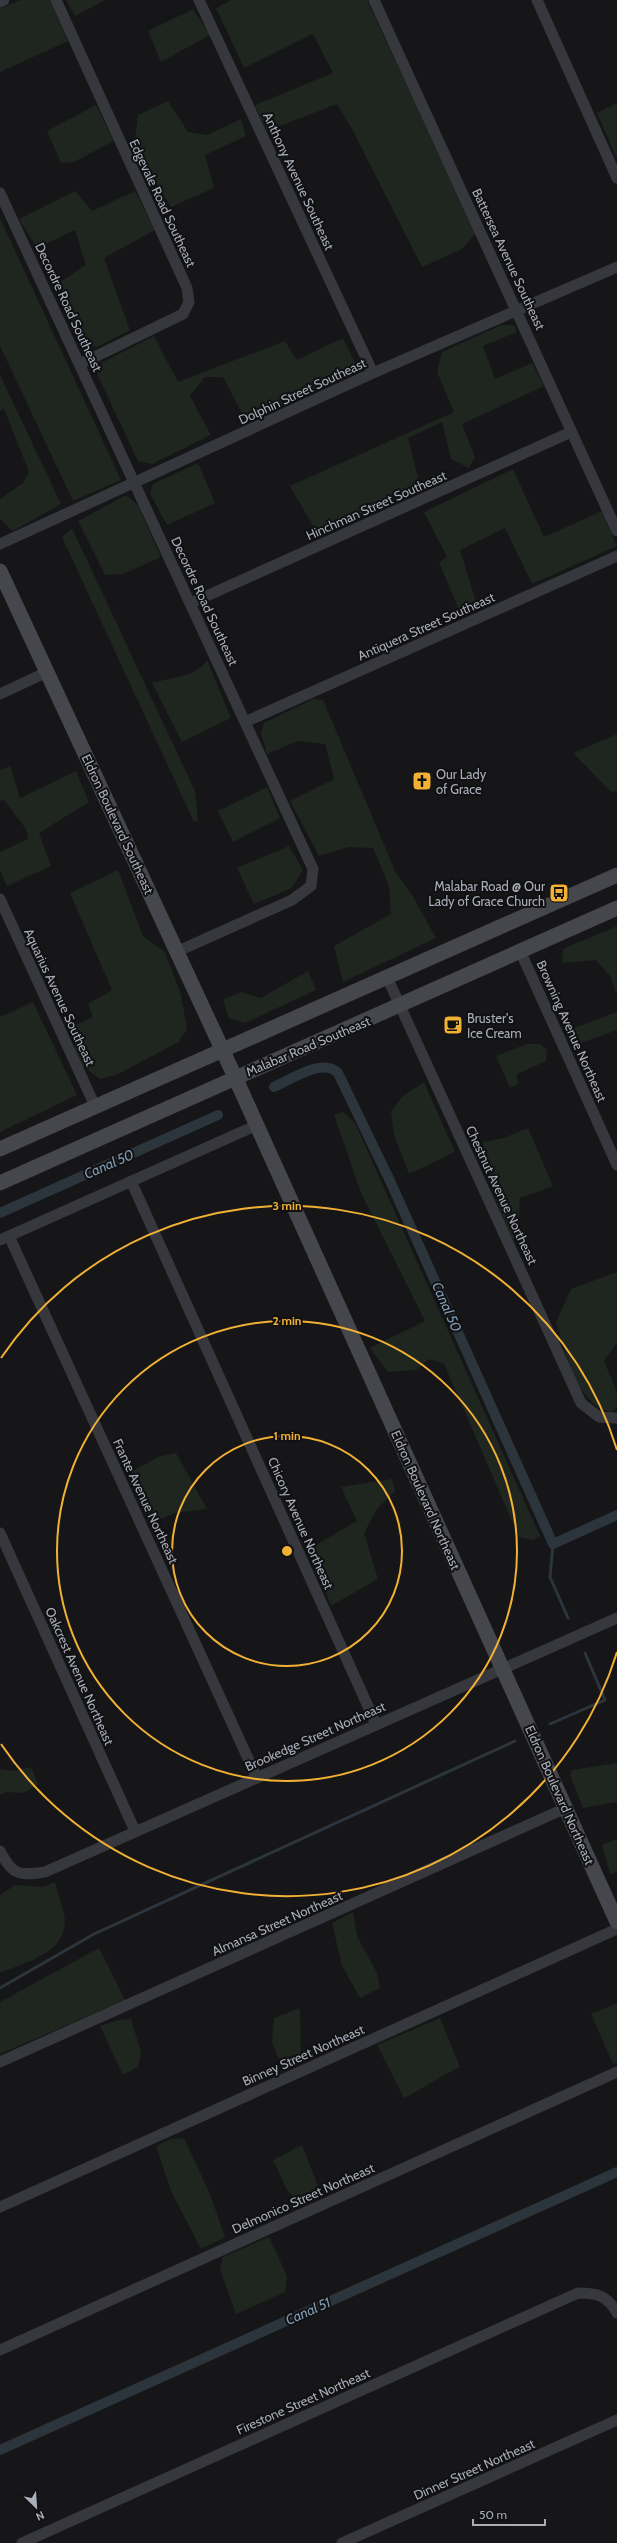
<svg xmlns="http://www.w3.org/2000/svg" width="617" height="2543" font-family="Cabin,sans-serif">
	<rect width="100%" height="100%" fill="#161618"/>
	<path fill="#1e261f" d="M20 0H50L68 41 0 72V9Z
		M66 0H105L75 16Z
		M232 0H367L476 233 462 249 422 267 353 131 337 104 267 131 255 105 333 73 313 34 244 68 216 8Z
		M193 9 210 35 161 62 148 31Z
		M168 101 188 132 207 135 241 119 246 136 205 155 214 188 171 207 134 148 138 115Z
		M617 103V159L597 113Z
		M96 105 114 141 74 162 61 163 47 131Z
		M75 191 92 211 135 191 155 230 104 258 130 330 97 347 84 343 54 286 86 265 75 230 37 248 19 219Z
		M0 218 121 480 73 501 0 346Z
		M501 325H514L517 332 483 346 495 379 532 363 544 386 462 424 475 457 469 468 451 459 442 422 408 438 420 485 320 538 290 486 454 412 437 372 442 352Z
		M154 336 178 382 285 341 297 360 343 338 358 369 247 423 223 377H205L190 396 211 435 152 464 138 461 97 374 103 362Z
		M0 375 61 504 13 531 0 519V499L24 482 29 472 4 409 0 411Z
		M198 463 215 503 167 525 150 494 153 484Z
		M513 469 544 537 602 511 617 546 532 584 505 528 460 550 478 608 461 615 439 562 447 557 424 512Z
		M126 495 138 505 161 557 123 574 105 575 78 521Z
		M72 528 195 791 198 820 194 822 62 537Z
		M207 660 231 718 182 742 152 683C171 677 196 678 207 660Z
		M313 699 323 700 396 873 412 895 436 938 343 982 334 946 391 914 389 886 373 848 348 847 319 856 290 801 334 779 325 744 298 741 267 754 261 733 264 723Z
		M617 734V791L611 792 573 753Z
		M10 766 20 798 76 771 89 802 39 833 51 866 7 886 0 870V852L28 839 26 829 4 800 0 801V770Z
		M267 787 280 818 233 842 218 811Z
		M289 846 303 870 292 888 254 904 237 868Z
		M118 870 143 936 165 952 181 995 187 1029 179 1042 116 1075 100 1079 80 1064 70 1031 72 1027 93 1017 88 1004 112 990 70 893Z
		M617 926V995L610 976 596 960 562 963 563 949Z
		M308 971 316 990 245 1023 229 1018 223 1000 241 992 261 998Z
		M33 1002 77 1095 0 1132V1017Z
		M617 1012V1030L581 1043 569 1030Z
		M527 1044H540L547 1050 546 1061 517 1074 518 1084 510 1088 496 1056Z
		M424 1082 455 1152 409 1174 394 1135 391 1111 402 1097Z
		M343 1112 355 1123 540 1536 532 1540 519 1537 444 1364 429 1359 416 1370 388 1372 370 1348 425 1321 361 1193 334 1115Z
		M528 1128 553 1186 520 1198 518 1235 512 1240 489 1182 483 1142 504 1138Z
		M617 1272V1343L604 1361 617 1392V1408L612 1412C577 1407 565 1350 556 1322L571 1289Z
		M176 1453 207 1509 175 1513 154 1522 141 1502 131 1472 158 1457Z
		M392 1479 395 1491 377 1509 364 1533 378 1579 331 1606 311 1548 357 1521 341 1487Z
		M617 1763V1802L583 1808 570 1775 572 1770Z
		M31 1767 38 1784 24 1793 6 1792 0 1795V1769L14 1771Z
		M617 1839V1872L610 1874 602 1845Z
		M55 1882C58 1894 64 1909 65 1921 65 1954 25 1962 0 1973V1895L15 1885 43 1887Z
		M353 1912 357 1936 377 1973 380 1988 360 1998 342 1966 332 1923Z
		M99 1948 125 2000 0 2054V2002Z
		M617 2003V2062L613 2064 591 2014Z
		M300 2008 301 2057 282 2066 272 2043 274 2018Z
		M440 2018 460 2067C440 2076 424 2088 404 2098L377 2045Z
		M131 2019 141 2052 138 2067 123 2075 100 2026 119 2020Z
		M184 2138 210 2194 225 2237 201 2249 171 2191 156 2146 170 2139Z
		M302 2145 321 2194 302 2205 287 2190 273 2160Z
		M269 2237 287 2276 285 2292 236 2314 220 2269 223 2257Z"/>
	<g fill="none" stroke-linecap="round" stroke-linejoin="round">
		<path stroke="#2c353c" stroke-width="3" d="M553 1544 550 1577 568 1618
			M550 1724 605 1700 585 1653
			M0 1988 94 1934 515 1741"/>
		<path stroke="#2c353c" stroke-width="10" d="M274 1087C290 1080 323 1057 338 1073L391 1183 553 1544 617 1515
			M0 1213 218 1115
			M0 2450 617 2172"/>
		<path stroke="#37383d" stroke-width="11" d="M56 0 187 288 189 302 183 314 80 364
			M199 0 373 373
			M374 0 617 531
			M537 0 617 178
			M0 2 4 0
			M0 193 313 869 311 886 292 900 176 952
			M0 544 373 373 617 267
			M191 603 571 432
			M0 694 47 672
			M247 721 617 556
			M0 899 95 1106
			M521 953 617 1165
			M387 977 581 1403 599 1417 617 1418
			M131 1181 376 1724
			M9 1236 257 1778
			M0 1240 257 1125
			M0 1533 135 1831
			M0 1851C12 1875 19 1876 45 1872L617 1618
			M0 2062 566 1808
			M0 2207 617 1929
			M0 2350 617 2072
			M22 2543 578 2293C597 2293 607 2295 617 2313
			M342 2543 617 2420"/>
		<path stroke="#45474d" stroke-width="15" d="M0 571 235 1077 617 1922
			M0 1149 617 875
			M0 1183 617 908"/>
	</g>
	<g fill="none" stroke="#f2b134" stroke-width="2">
		<circle cx="287" cy="1551" r="115"/>
		<circle cx="287" cy="1551" r="230"/>
		<path d="M617 1652A345 345 0 0 1 1 1744M1 1358A345 345 0 0 1 617 1450"/>
	</g>
	<defs>
		<symbol id="church-square" viewBox="-11 -11 22 22"><rect x="-9" y="-9" width="18" height="18" rx="4" fill="#f2b134" stroke="#111113"/><path d="M-1.2-6h2.4v3.5h3.3v2.4h-3.3V6h-2.4V-.1h-3.3v-2.4h3.3Z" fill="#111"/></symbol>
		<symbol id="bus-square" viewBox="-11 -11 22 22"><rect x="-9" y="-9" width="18" height="18" rx="4" fill="#f2b134" stroke="#111113"/><path d="M-5-6H5V4H4V6H2V4H-2V6H-4V4H-5ZM-3.5-4V0h7V-4ZM-3.5 1.2v1.5H-2V1.2ZM2 1.2v1.5H3.5V1.2Z" fill="#111"/></symbol>
		<symbol id="cafe-square" viewBox="-11 -11 22 22"><rect x="-9" y="-9" width="18" height="18" rx="4" fill="#f2b134" stroke="#111113"/><path d="M-5.5-4.5H6V0H3Q3 3.5 0 3.5H-2.5Q-5.5 3.5-5.5 0ZM3-3.2v2h1.7v-2ZM-6 4.5H4V6H-6Z" fill="#111"/></symbol>
	</defs>
	<g fill-rule="evenodd">
		<use href="#church-square" x="411" y="770" width="22" height="22"/>
		<use href="#bus-square" x="548" y="882" width="22" height="22"/>
		<use href="#cafe-square" x="442" y="1014" width="22" height="22"/>
	</g>
	<g text-anchor="middle" stroke-width="4" stroke-linejoin="round" paint-order="stroke">
		<g font-size="13" fill="#a8adb8" stroke="#111113">
			<text transform="translate(299 181) rotate(65)" y="5">Anthony Avenue Southeast</text>
			<text transform="translate(163 203) rotate(65)" y="5">Edgevale Road Southeast</text>
			<text transform="translate(509 259) rotate(65)" y="5">Battersea Avenue Southeast</text>
			<text transform="translate(69 307) rotate(65)" y="5">Decordre Road Southeast</text>
			<text transform="translate(302 391) rotate(-25)" y="5">Dolphin Street Southeast</text>
			<text transform="translate(376 505) rotate(-24)" y="5">Hinchman Street Southeast</text>
			<text transform="translate(205 601) rotate(65)" y="5">Decordre Road Southeast</text>
			<text transform="translate(426 626) rotate(-24)" y="5">Antiquera Street Southeast</text>
			<text transform="translate(118 824) rotate(65)" y="5">Eldron Boulevard Southeast</text>
			<text transform="translate(60 997) rotate(65)" y="5">Aquarius Avenue Southeast</text>
			<text transform="translate(572 1031) rotate(66)" y="5">Browning Avenue Northeast</text>
			<text transform="translate(308 1046) rotate(-23)" y="5">Malabar Road Southeast</text>
			<text transform="translate(502 1195) rotate(65)" y="5">Chestnut Avenue Northeast</text>
			<text transform="translate(426 1500) rotate(66)" y="5">Eldron Boulevard Northeast</text>
			<text transform="translate(146 1501) rotate(65)" y="5">Frante Avenue Northeast</text>
			<text transform="translate(301 1523) rotate(66)" y="5">Chicory Avenue Northeast</text>
			<text transform="translate(80 1676) rotate(66)" y="5">Oakcrest Avenue Northeast</text>
			<text transform="translate(315 1736) rotate(-24)" y="5">Brookedge Street Northeast</text>
			<text transform="translate(560 1795) rotate(66)" y="5">Eldron Boulevard Northeast</text>
			<text transform="translate(277 1923) rotate(-24)" y="5">Almansa Street Northeast</text>
			<text transform="translate(303 2055) rotate(-24)" y="5">Binney Street Northeast</text>
			<text transform="translate(303 2198) rotate(-24)" y="5">Delmonico Street Northeast</text>
			<text transform="translate(303 2401) rotate(-24)" y="5">Firestone Street Northeast</text>
			<text transform="translate(474 2469) rotate(-24)" y="5">Dinner Street Northeast</text>
		</g>
		<g font-size="13" fill="#a8adb8" stroke="#111113" text-anchor="start">
			<text x="436" y="779">Our Lady<tspan x="436" dy="15">of Grace</tspan></text>
			<text x="545" y="891" text-anchor="end">Malabar Road @ Our<tspan x="545" dy="15">Lady of Grace Church</tspan></text>
			<text x="467" y="1023">Bruster's<tspan x="467" dy="15">Ice Cream</tspan></text>
		</g>
		<g font-size="14" font-style="italic" fill="#7f9bb3" stroke="#111113">
			<text transform="translate(109 1164) rotate(-24)" y="5">Canal 50</text>
			<text transform="translate(447 1307) rotate(66)" y="5">Canal 50</text>
			<text transform="translate(308 2311) rotate(-24)" y="5">Canal 51</text>
		</g>
	</g>
	<circle cx="287" cy="1551" r="6" fill="#f2b134" stroke="#111113" stroke-width="2"/>
	<g font-size="12" text-anchor="middle" font-weight="bold" fill="#f2b134" stroke="#111113" stroke-width="4" stroke-linejoin="round" paint-order="stroke">
		<text x="287" y="1210">3 min</text>
		<text x="287" y="1325">2 min</text>
		<text x="287" y="1440">1 min</text>
	</g>
	<g transform="translate(36 2507) rotate(155)" stroke="#111113" stroke-width="3" paint-order="stroke">
	<path d="M0-3L7 15L0 10L-7 15Z" fill="#a8adb8"/>
	<text y="-6" font-size="11" font-weight="bold" text-anchor="middle" fill="#a8adb8">N</text>
	</g>
	<path d="M473 2519v6h72v-6" fill="none" stroke="#a8adb8" stroke-width="2"/>
	<text x="479" y="2519" font-size="12" fill="#a8adb8" stroke="#111113" stroke-width="3" paint-order="stroke">50 m</text>
</svg>
